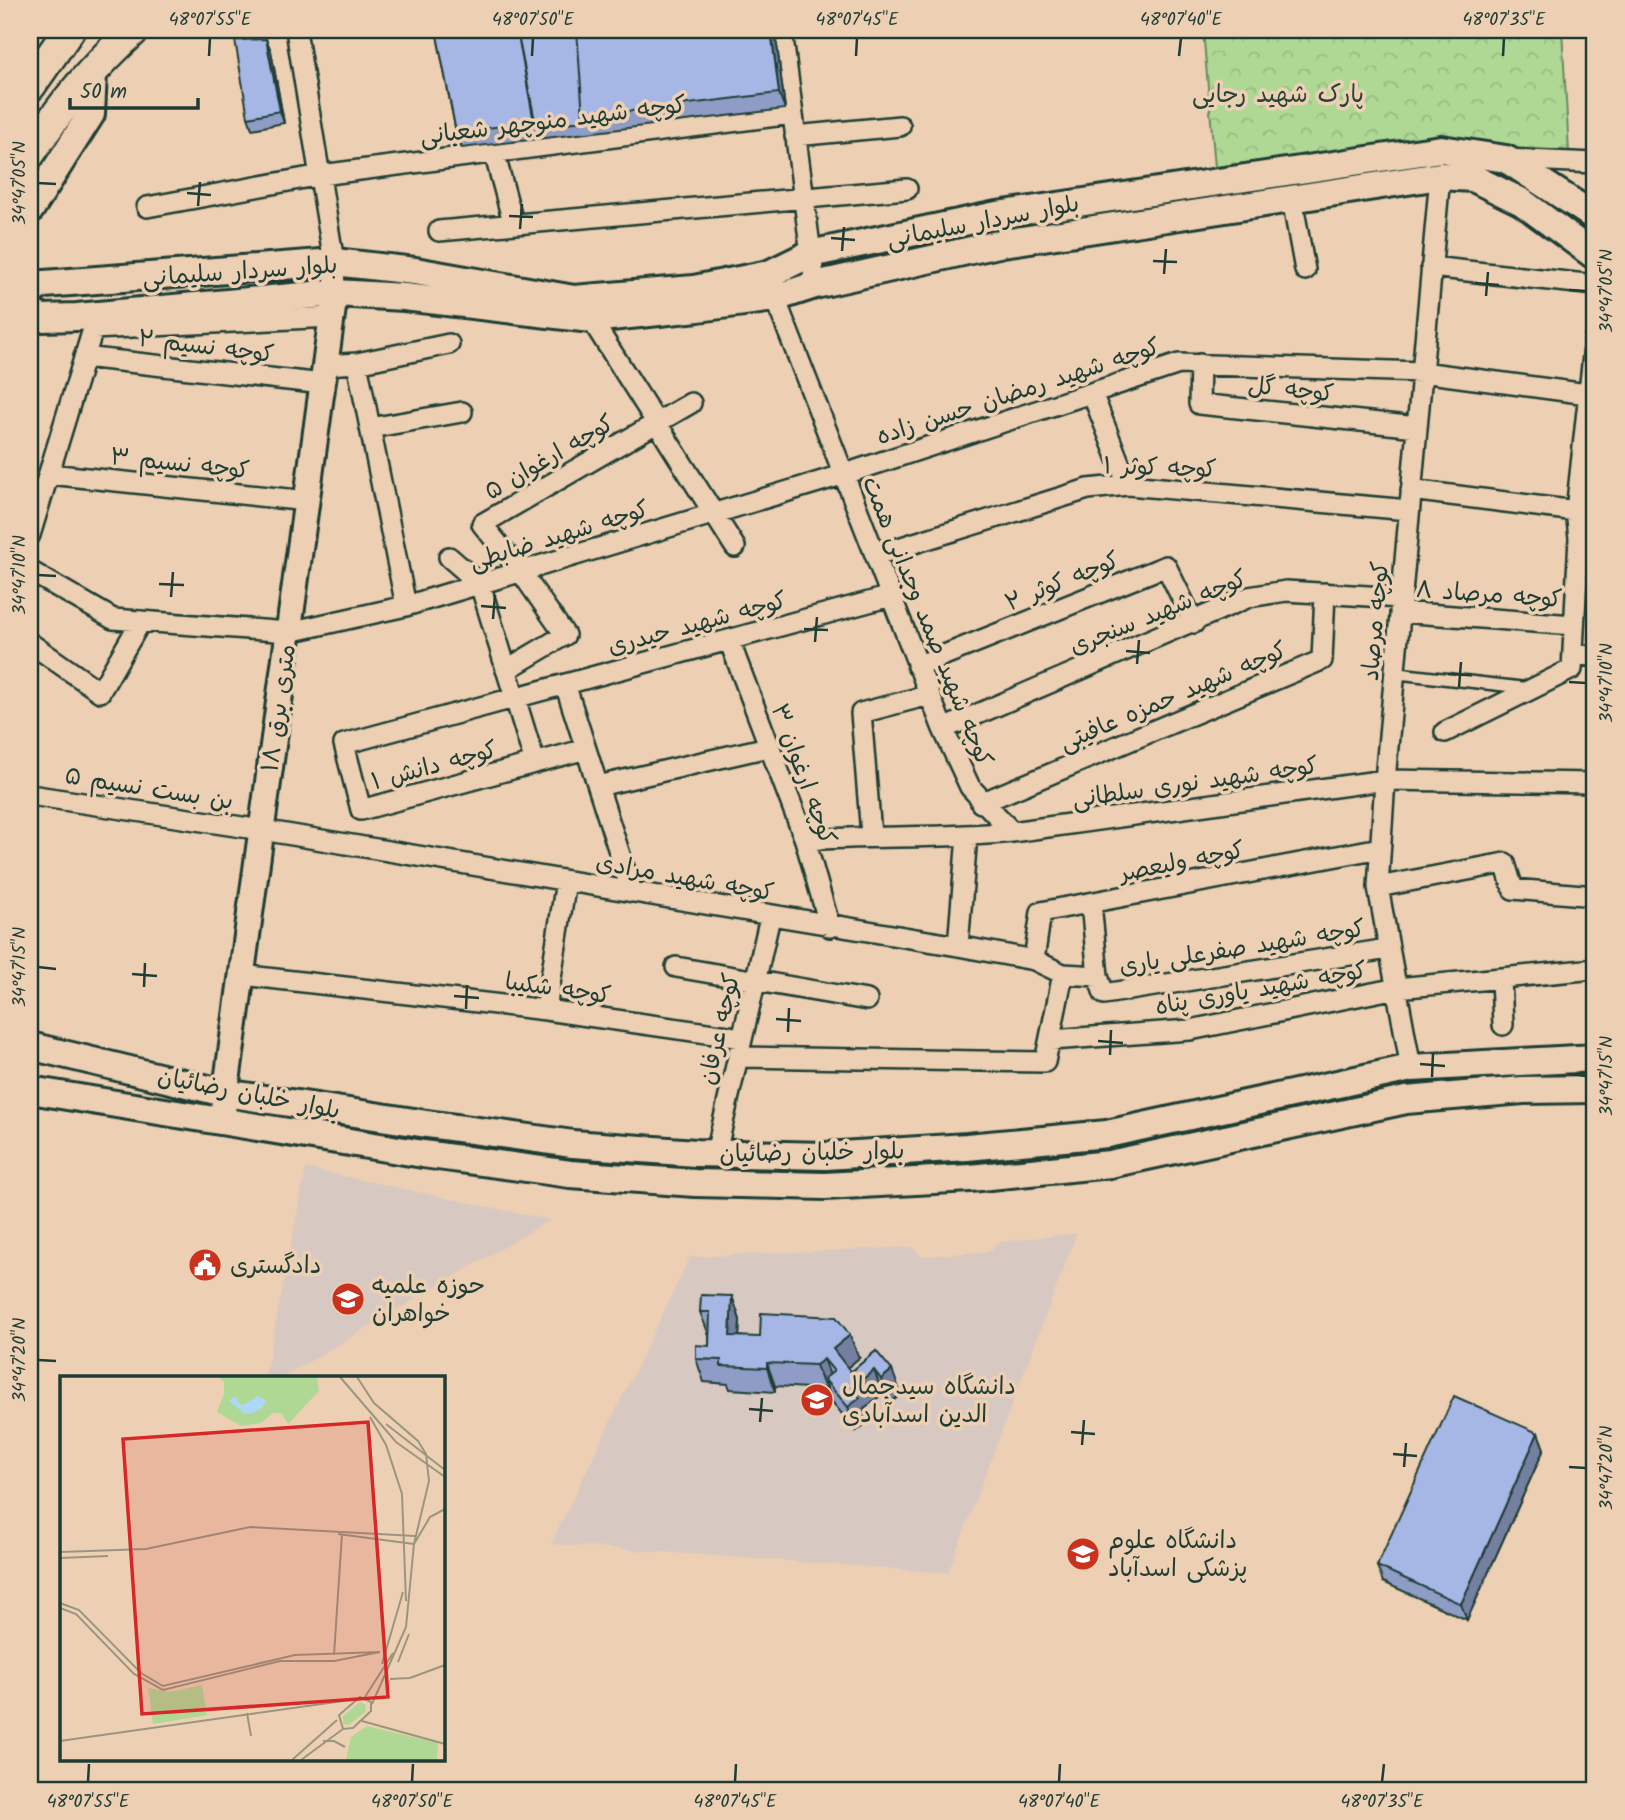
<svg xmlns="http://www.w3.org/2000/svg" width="1625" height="1820" font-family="Kalam,'Playpen Sans Arabic',sans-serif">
	<defs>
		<pattern id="park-crowns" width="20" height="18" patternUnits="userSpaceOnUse" patternTransform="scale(1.75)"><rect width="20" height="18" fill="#afd895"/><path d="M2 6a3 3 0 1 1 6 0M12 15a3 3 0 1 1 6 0" fill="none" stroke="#96ba81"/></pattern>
	</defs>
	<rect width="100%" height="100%" fill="#edd0b3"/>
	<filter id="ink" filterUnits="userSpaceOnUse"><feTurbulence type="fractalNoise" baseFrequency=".0143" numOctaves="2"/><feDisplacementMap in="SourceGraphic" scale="14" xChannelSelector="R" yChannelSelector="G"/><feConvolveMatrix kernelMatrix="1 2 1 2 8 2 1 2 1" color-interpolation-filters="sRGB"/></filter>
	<g filter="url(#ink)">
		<path fill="#d8c8c2" d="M306 1168 550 1220 283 1377H265Z
			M1077 1233 948 1573 551 1544 690 1257 912 1247 922 1256 992 1251 997 1242Z"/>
		<path fill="url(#park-crowns)" stroke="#678a64" stroke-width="2" d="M1203 30H1562L1570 170 1430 138 1215 167Z"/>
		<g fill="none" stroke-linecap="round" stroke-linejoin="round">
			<defs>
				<path id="service" d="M1394 673 1526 688"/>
				<path id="minor" d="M296 30 334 262 335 293
					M782 30 815 285
					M795 136 900 126
					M494 152 513 222
					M1506 159 1595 163
					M1292 199 1305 270
					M147 207 321 175 792 114
					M439 231 907 189
					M1431 267 1595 285
					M775 298 943 729 970 787 1012 832
					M591 319 735 547
					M84 357 323 384
					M357 363 406 606
					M1200 364 1199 404 1417 427
					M325 365 357 363 449 344
					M1092 393 1128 485
					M370 428 462 412
					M49 474 307 501
					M1411 490 1576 511
					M30 535 93 329 332 317
					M876 555 1088 489 1128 485 1409 510
					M449 557 480 584 535 763
					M30 571 113 619 289 632 406 606 842 475 1179 364 1422 372 1595 395
					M1400 612 1574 625
					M729 640 805 840 830 927
					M30 643 100 692 141 621
					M1574 655 1595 656
					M917 666 1166 566 1194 623
					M506 670 565 635 521 572 482 524 691 403
					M565 684 632 892
					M943 729 1249 597 1286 591 1401 598
					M1445 732 1572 669 1579 538 1576 511 1595 337
					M586 749 361 810 344 744 891 596
					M598 786 768 747
					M30 795 262 830 958 946 1034 960 1063 974 1098 976
					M981 803 1322 660 1325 593
					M871 835 861 713 929 695
					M805 840C874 835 943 839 1012 832L1385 780 1595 783
					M1378 887 1505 863 1513 889 1595 896
					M1091 903 1098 976 1104 994 1388 949
					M958 946 967 836
					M1034 960 1041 912 1380 848
					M676 967 867 1000
					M242 975 546 1010 742 1038
					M1501 978 1503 1025
					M546 1010 566 881
					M1051 1040 1190 1030 1397 988 1595 969
					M738 1057 1045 1062 1063 974
					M1411 1068 1378 887 1385 780 1440 176
					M716 1153 770 917"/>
				<path id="tertiary" d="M223 1111 335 293"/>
				<path id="secondary" d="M30 210 91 114 93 73
					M30 295 32 290 44 284 334 262 415 271 574 299 694 289 769 274 810 254 997 215 1441 149 1506 159 1595 217
					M30 312 41 318 77 317 335 293 404 297 591 319 698 308 775 298 815 285 1003 243 1440 176 1473 178 1522 202 1595 256
					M30 1046 225 1093 427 1124 573 1144 696 1153 825 1156 967 1147 1107 1134 1411 1068 1595 1058
					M30 1090 423 1154 570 1174 695 1183 825 1186 970 1178 1110 1164 1406 1100 1523 1090 1595 1089"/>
				<path id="primary" d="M30 86 69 30
					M30 153C59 108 95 65 134 30"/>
			</defs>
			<use href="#service" stroke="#1f3d34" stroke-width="15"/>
			<use href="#minor" stroke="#1f3d34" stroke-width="24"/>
			<use href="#tertiary" stroke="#1f3d34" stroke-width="30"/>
			<use href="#secondary" stroke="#1f3d34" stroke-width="32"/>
			<use href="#primary" stroke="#1f3d34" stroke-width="35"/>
			<use href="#service" stroke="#edd0b3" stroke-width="10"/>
			<use href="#minor" stroke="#edd0b3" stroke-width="19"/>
			<use href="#tertiary" stroke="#edd0b3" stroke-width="24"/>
			<use href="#secondary" stroke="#edd0b3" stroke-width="26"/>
			<use href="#primary" stroke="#edd0b3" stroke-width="30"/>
		</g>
		<path fill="#8f9dc6" stroke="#1f3d34" stroke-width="2" d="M436 30H775L785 109 462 148 456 132Z
			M266 39 271 51 284 123 252 129 248 117Z
			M732 1296 740 1320 739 1336 859 1358 847 1367 851 1372 876 1351 901 1394 890 1403 883 1394 864 1408 869 1421 856 1431 833 1403 827 1387 825 1389 775 1386V1392L730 1389 728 1384 704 1382 696 1359 709 1346V1335L700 1312Z
			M1538 1433 1544 1449 1467 1620 1383 1582 1377 1566Z"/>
		<path fill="#7480a1" stroke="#1f3d34" stroke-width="2" d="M771 30H775L785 109 779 93Z
			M266 39 271 51 284 123 280 111Z
			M732 1296 740 1320 738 1359 730 1336Z
			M850 1335 859 1358 841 1373 833 1349Z
			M824 1359 832 1382 824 1379 827 1387 825 1389 816 1365Z
			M767 1363 775 1386V1392L767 1368Z
			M874 1370 883 1394 864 1408 869 1421 856 1431 848 1407 852 1388Z
			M892 1370 901 1394 890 1403 881 1379Z
			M1538 1433 1544 1449 1467 1620 1461 1604Z"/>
		<path fill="#a6b7e6" stroke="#1f3d34" stroke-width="2" d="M436 30H517L534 122 456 132Z
			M517 30H577L583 117 584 121 536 126Z
			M577 30H771L779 93 583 117Z
			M266 39 280 111 248 117 235 40Z
			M701 1295 732 1296 730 1336 760 1337 761 1313 836 1317 850 1335 833 1349 851 1372 876 1351 892 1370 881 1379 874 1370 852 1388 860 1398 848 1407 824 1379 834 1371 824 1359 816 1365 767 1363V1368L721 1366V1360L696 1359V1345L709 1346 710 1312H700Z
			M1454 1396 1538 1433 1461 1604 1377 1566Z"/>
	</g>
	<path fill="none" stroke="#1f3d34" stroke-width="2.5" d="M209 56 210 38M532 56 533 38M856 56 857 38M1179 56 1181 38M1503 56 1504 38M38 183 56 184M187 193 211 195M198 206 200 182M509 216 533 217M520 229 522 204M831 238 855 240M842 251 844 227M1153 261 1177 262M1164 274 1166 249M1475 283 1499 285M1569 290 1586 291M1486 296 1488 272M38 575 56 576M159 584 184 585M171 597 173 572M481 606 506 608M493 619 495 595M804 629 828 630M815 642 817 617M1126 651 1150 653M1137 664 1139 640M1448 674 1472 675M1569 682 1586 683M1459 687 1461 662M38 967 56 969M132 974 157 976M144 987 145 963M454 996 479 998M466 1009 467 985M776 1019 801 1021M788 1032 789 1008M1098 1041 1123 1043M1110 1055 1111 1030M1420 1064 1445 1066M1569 1074 1586 1076M1432 1077 1433 1053M38 1360 56 1361M749 1409 773 1411M760 1422 762 1398M1071 1432 1095 1434M1082 1445 1084 1420M1393 1454 1417 1456M1404 1467 1406 1443M1569 1467 1586 1468M88 1782 89 1764M412 1782 413 1764M735 1782 736 1764M1059 1782 1060 1764M1382 1782 1384 1764"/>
	<defs>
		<symbol id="civic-disc" viewBox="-11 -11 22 22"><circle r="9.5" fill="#c8321e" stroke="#edd0b3"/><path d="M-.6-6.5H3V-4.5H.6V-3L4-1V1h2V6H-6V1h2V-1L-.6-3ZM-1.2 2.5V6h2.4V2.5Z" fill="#fff"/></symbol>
		<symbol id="university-disc" viewBox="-11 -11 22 22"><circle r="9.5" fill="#c8321e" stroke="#edd0b3"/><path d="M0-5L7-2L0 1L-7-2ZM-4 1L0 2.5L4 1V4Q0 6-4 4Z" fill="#fff"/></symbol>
	</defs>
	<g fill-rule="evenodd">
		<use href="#civic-disc" x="186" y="1246" width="38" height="38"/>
		<use href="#university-disc" x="329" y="1280" width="38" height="38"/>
		<use href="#university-disc" x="798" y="1381" width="38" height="38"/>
		<use href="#university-disc" x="1064" y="1535" width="38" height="38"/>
	</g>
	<g text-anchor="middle" stroke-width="7" stroke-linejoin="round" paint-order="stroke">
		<g font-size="24" fill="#264539" stroke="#edd0b3">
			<text x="1278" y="102">پارک شهید رجایی</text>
		</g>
		<g font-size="24" fill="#1f3d34" stroke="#edd0b3">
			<text transform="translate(553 120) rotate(-7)" y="8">کوچه شهید منوچهر شعبانی</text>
			<text transform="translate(983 221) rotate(-11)" y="8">بلوار سردار سلیمانی</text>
			<text transform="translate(240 271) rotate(-4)" y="8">بلوار سردار سلیمانی</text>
			<text transform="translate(206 346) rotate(7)" y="8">کوچه نسیم ۲</text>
			<text transform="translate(1291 389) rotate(6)" y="8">کوچه گل</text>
			<text transform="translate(1018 391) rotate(-18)" y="8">کوچه شهید رمضان حسن زاده</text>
			<text transform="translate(549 457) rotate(-30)" y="8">کوچه ارغوان ۵</text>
			<text transform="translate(180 463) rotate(6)" y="8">کوچه نسیم ۳</text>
			<text transform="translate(1160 467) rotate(2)" y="8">کوچه کوثر ۱</text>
			<text transform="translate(559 535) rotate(-17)" y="8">کوچه شهید ضابطی</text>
			<text transform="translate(1062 581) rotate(-22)" y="8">کوچه کوثر ۲</text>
			<text transform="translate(1489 594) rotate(4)" y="8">کوچه مرصاد ۸</text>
			<text transform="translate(1158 612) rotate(-22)" y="8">کوچه شهید سنجری</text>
			<text transform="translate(928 621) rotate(68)" y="8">کوچه شهید صمد وجدانی همت</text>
			<text transform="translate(1375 621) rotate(-85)" y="8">کوچه مرصاد</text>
			<text transform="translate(697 623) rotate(-15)" y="8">کوچه شهید حیدری</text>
			<text transform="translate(1173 696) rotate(-23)" y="8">کوچه شهید حمزه عافیتی</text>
			<text transform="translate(278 708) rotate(-82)" y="8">۱۸ متری برق</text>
			<text transform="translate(434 765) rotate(-15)" y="8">کوچه دانش ۱</text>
			<text transform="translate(804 774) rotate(70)" y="8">کوچه ارغوان ۳</text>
			<text transform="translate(1195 782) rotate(-8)" y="8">کوچه شهید نوری سلطانی</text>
			<text transform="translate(149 788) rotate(9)" y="8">بن بست نسیم ۵</text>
			<text transform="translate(1182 861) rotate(-11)" y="8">کوچه ولیعصر</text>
			<text transform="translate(685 877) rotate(10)" y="8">کوچه شهید مرادی</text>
			<text transform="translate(1242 947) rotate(-9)" y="8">کوچه شهید صفرعلی یاری</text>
			<text transform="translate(558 988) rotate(8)" y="8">کوچه شکیبا</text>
			<text transform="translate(1261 988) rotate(-10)" y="8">کوچه شهید یاوری پناه</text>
			<text transform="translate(719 1029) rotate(-77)" y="8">کوچه عرفان</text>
			<text transform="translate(249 1093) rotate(11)" y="8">بلوار خلبان رضائیان</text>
			<text transform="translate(812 1152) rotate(-1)" y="8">بلوار خلبان رضائیان</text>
		</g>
		<g font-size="24" fill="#1f3d34" stroke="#edd0b3" text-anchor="start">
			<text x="230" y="1273">دادگستری</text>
			<text x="372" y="1293">حوزه علمیه<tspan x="372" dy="28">خواهران</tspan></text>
			<text x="842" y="1394">دانشگاه سیدجمال<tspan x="842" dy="28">الدین اسدآبادی</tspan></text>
			<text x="1108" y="1548">دانشگاه علوم<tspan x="1108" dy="28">پزشکی اسدآباد</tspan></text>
		</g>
	</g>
	<g transform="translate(60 1376)">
		<rect width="385" height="385" fill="#edd0b3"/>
		<path d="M159 1H257L259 15 228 48 221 37H213L201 47 181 50 157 36 164 18V6ZM198 20 205 24 202 32 189 38 169 24 176 22 175 26 184 30Z" fill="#afd895" fill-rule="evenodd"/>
		<path d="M142 309 147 339 93 348 88 312 110 316ZM300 326 306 329 305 336 289 349 283 348V340Z" fill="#afd895"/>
		<path d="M307 350 378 367 377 384H286L291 361Z" fill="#afd895"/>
		<path d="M175 20 181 30 198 20 207 26 196 36 185 38 169 25Z" fill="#aad8f6"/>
		<path fill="none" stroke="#9b9580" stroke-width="2" d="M280 1 336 66 385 101M297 1 314 27 358 65 366 78 369 105 354 168 346 251 312 328M310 41 326 69 342 118 346 225M326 48 385 94M278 158 354 168M354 168 370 141 385 133M0 176 86 173 190 151 355 160M0 182 48 180M0 227 19 234 81 297 103 310 235 279 320 276 274 285H220L103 314 74 298 16 238 0 232M274 279 282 158M338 286 349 258M322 288 343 216M330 303 350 302 385 289M300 321 311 326V335L293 352 283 353 279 339ZM305 321 333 277M187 337 191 360M302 345 385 368M0 365 297 323M263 365H274L285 371M232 384 277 344M241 384 283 353"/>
		<path fill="#d62828" fill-opacity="0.15" stroke="#d62828" stroke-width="3.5" d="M308 46 328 321 82 338 63 63Z"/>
		<rect width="385" height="385" fill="none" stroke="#1f3d34" stroke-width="3.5"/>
	</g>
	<rect width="1625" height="1820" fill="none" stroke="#edd0b3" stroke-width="77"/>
	<path d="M70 98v10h128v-10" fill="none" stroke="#1f3d34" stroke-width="3.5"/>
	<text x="80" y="98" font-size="21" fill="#1f3d34" stroke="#edd0b3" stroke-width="5" paint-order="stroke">50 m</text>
	<rect x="38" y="38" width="1548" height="1744" fill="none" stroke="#1f3d34" stroke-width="2.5"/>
	<g font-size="18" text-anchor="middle" fill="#1f3d34">
		<text x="210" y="25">48°07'55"E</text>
		<text x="533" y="25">48°07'50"E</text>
		<text x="857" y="25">48°07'45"E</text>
		<text x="1181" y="25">48°07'40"E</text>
		<text x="1504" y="25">48°07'35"E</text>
		<text transform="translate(19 183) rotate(-90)" y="6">34°47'05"N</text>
		<text transform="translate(1606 291) rotate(-90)" y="6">34°47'05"N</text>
		<text transform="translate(19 575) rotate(-90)" y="6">34°47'10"N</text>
		<text transform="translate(1606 683) rotate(-90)" y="6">34°47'10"N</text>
		<text transform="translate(19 967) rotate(-90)" y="6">34°47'15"N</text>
		<text transform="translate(1606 1076) rotate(-90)" y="6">34°47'15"N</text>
		<text transform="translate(19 1360) rotate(-90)" y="6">34°47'20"N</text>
		<text transform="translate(1606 1468) rotate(-90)" y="6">34°47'20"N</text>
		<text x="88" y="1807">48°07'55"E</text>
		<text x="412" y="1807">48°07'50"E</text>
		<text x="735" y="1807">48°07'45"E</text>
		<text x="1059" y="1807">48°07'40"E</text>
		<text x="1382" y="1807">48°07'35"E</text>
	</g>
</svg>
